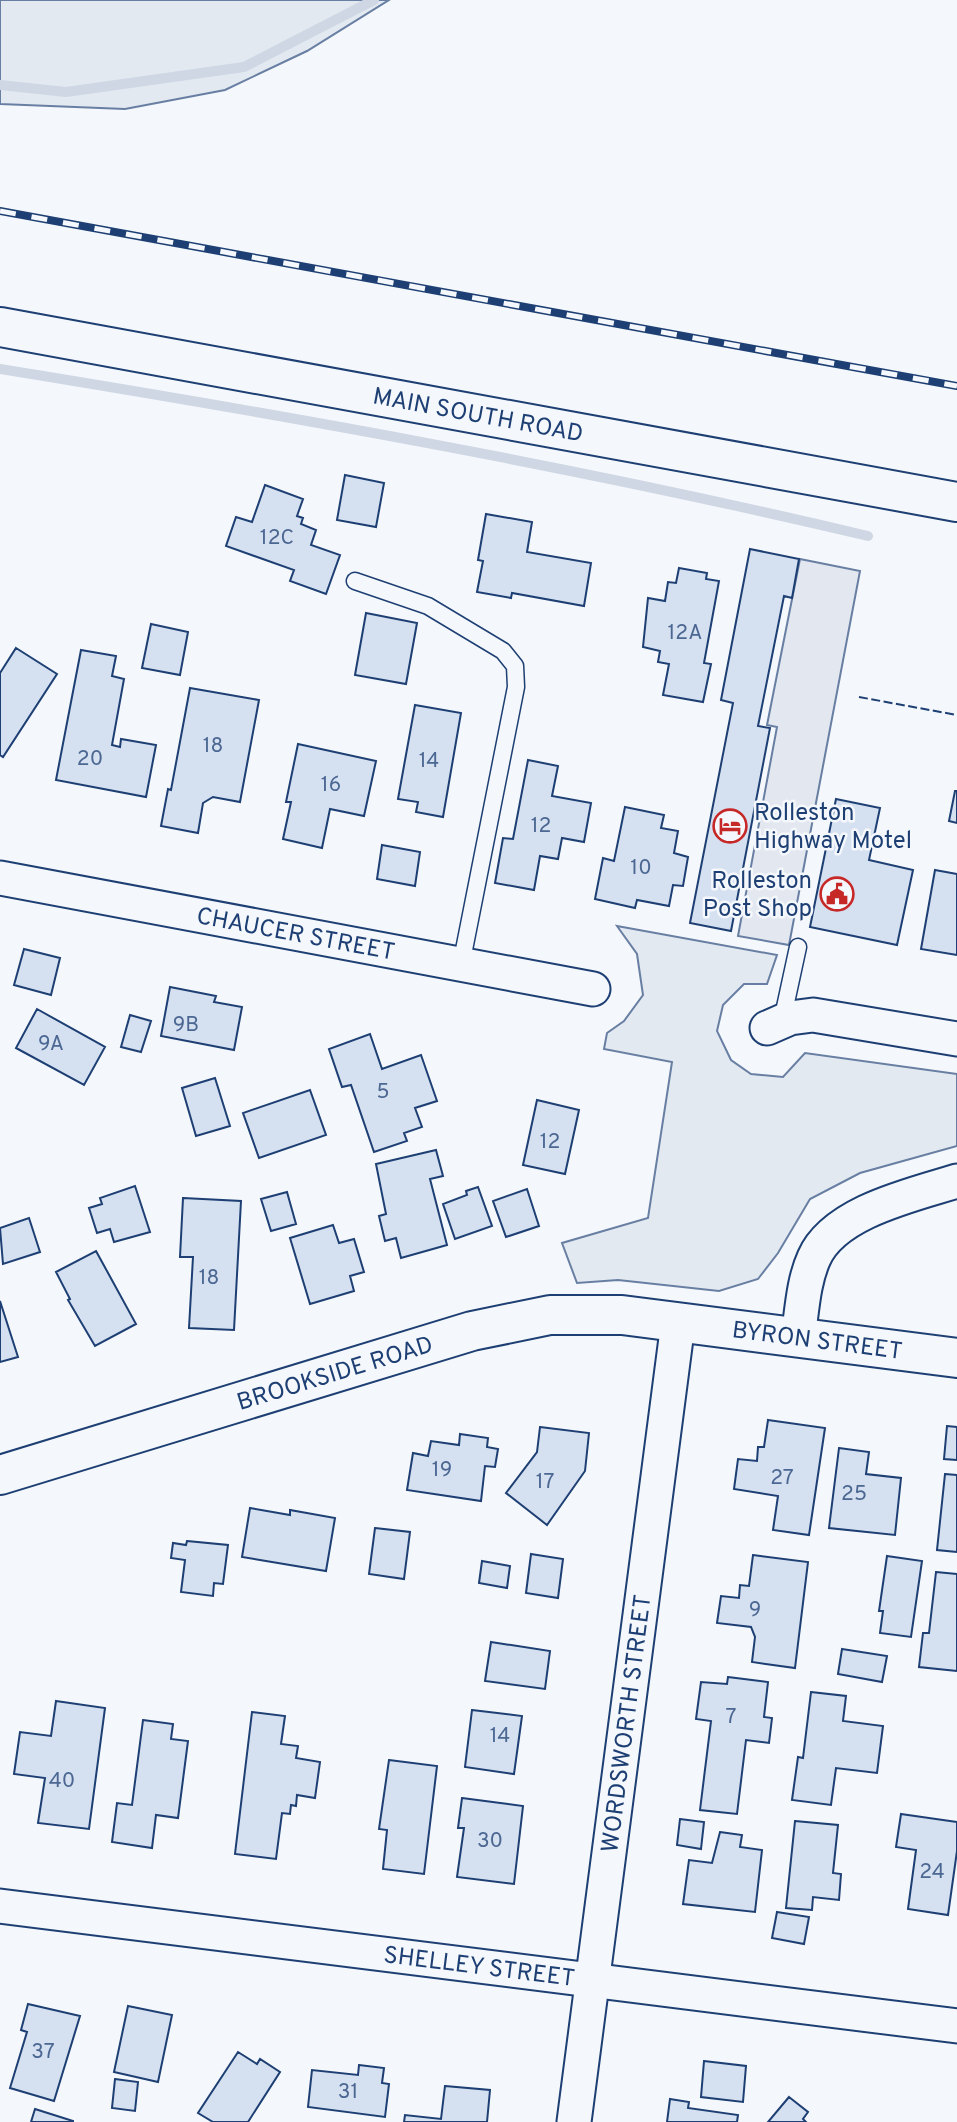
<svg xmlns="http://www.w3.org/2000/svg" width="957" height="2122" font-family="Overpass,sans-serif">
	<rect width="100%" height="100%" fill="#f4f7fb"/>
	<path fill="#e3e9f0" stroke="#687fa3" stroke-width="2" d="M0 0H389L307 51 225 90 125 109 0 104Z
		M617 926 777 955 767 984H744L723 1005 717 1031 731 1060 751 1074 783 1077 805 1053 957 1074V1146L860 1173 810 1199 778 1253 758 1279 719 1291 618 1280 577 1283 562 1243 648 1218 672 1062 604 1049 607 1033 624 1021 643 995 637 954Z"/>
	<path fill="#e3e8f0" stroke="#687fa3" stroke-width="2" d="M800 559 860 571 789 945 738 936 777 727 767 725Z"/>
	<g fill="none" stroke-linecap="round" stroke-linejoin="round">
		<path stroke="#cfd7e4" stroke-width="10" d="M0 85 66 92 244 67 374 0
			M0 369C290 416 582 468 868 536"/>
	</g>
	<path fill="#d5e0f0" stroke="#1d3f73" stroke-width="2" d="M345 475 384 483 376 527 337 520Z
		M265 485 303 499 297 516 303 518 301 524 316 530 311 545 340 555 326 594 290 581 294 570 226 546 236 517 252 522Z
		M486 514 532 522 527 552 591 563 584 606 512 593 511 598 477 592 483 561 478 560Z
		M750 549 799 559 792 598 784 596 758 726 770 728 731 931 690 923 733 703 721 700Z
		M679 568 707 573 706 579 719 581 704 663 711 664 703 702 663 695 669 664 658 662 660 651 643 647 648 598 665 601 668 582 676 583Z
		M366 613 417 623 406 684 355 675Z
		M151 624 188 632 180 675 142 668Z
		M16 648 57 674 3 757 0 755V673Z
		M81 650 116 656 112 676 124 679 112 745 120 747 121 739 156 745 146 797 56 780Z
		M190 688 259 700 240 802 213 797 203 803 198 833 161 826 168 789 171 790Z
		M415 705 461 713 443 817 416 812 418 802 398 799Z
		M298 744 376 761 364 816 330 809 322 848 283 839 291 802H286Z
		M528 760 558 766 552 796 591 803 584 842 562 838 558 859 540 856 534 890 495 883 503 838 513 839Z
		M955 791H957V823L949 821Z
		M836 799 880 808 869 860 913 870 897 945 810 927Z
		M625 807 664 815 661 828 678 831 674 853 688 857 683 886 673 885 669 906 637 900 635 908 595 899 603 858 614 861Z
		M382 845 420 852 415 886 377 879Z
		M935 870 957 874V955L921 949Z
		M24 949 60 958 51 995 14 985Z
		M170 987 216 996 214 1002 242 1007 234 1050 161 1036Z
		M37 1009 105 1047 84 1085 16 1048Z
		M130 1015 151 1021 141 1052 121 1047Z
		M370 1034 382 1069 421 1055 437 1101 415 1108 422 1127 404 1133 407 1141 374 1152 351 1085 342 1087 329 1049Z
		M215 1078 230 1126 196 1136 182 1088Z
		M310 1090 326 1135 259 1158 243 1113Z
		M537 1100 579 1110 565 1174 523 1165Z
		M436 1150 443 1176 430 1179 447 1245 401 1258 396 1238 385 1241 379 1216 386 1214 376 1164Z
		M135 1186 150 1232 114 1242 110 1229 97 1233 89 1208 102 1204 100 1198Z
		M478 1187 492 1226 455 1239 443 1204 467 1195 466 1191Z
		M527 1189 539 1226 506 1237 493 1201Z
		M287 1192 296 1224 271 1231 261 1199Z
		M183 1198 241 1201 234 1330 189 1328 193 1257H180Z
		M29 1218 40 1252 3 1264 0 1228Z
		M333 1225 339 1243 354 1239 364 1272 350 1276 354 1291 310 1304 290 1238Z
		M96 1251 136 1324 95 1346 68 1300 70 1299 56 1272Z
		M0 1301 18 1357 0 1362Z
		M768 1420 825 1428 809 1535 773 1530 778 1496 734 1489 738 1459 757 1461 758 1447H764Z
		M947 1426 957 1427V1460L944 1459Z
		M540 1427 589 1433 585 1471 547 1525 506 1493 537 1452Z
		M460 1434 488 1438 487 1447 498 1449 495 1467 485 1466 481 1501 407 1490 413 1453 428 1456 431 1441 459 1445Z
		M839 1448 869 1452 866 1474 901 1478 895 1535 829 1528Z
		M945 1474 957 1475V1552L937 1550Z
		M250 1508 290 1515V1510L335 1518 326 1571 242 1557Z
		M375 1528 410 1532 404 1579 369 1574Z
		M187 1541 228 1545 223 1584 214 1583 213 1596 181 1592 185 1560 171 1558 173 1543 186 1545Z
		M531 1554 563 1559 558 1598 526 1593Z
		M753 1555 808 1562 795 1668 752 1662 755 1637 751 1627 717 1623 721 1596 739 1598 740 1585 749 1586Z
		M887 1556 922 1561 911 1637 880 1633 883 1611H879Z
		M482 1561 510 1566 507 1588 479 1583Z
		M936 1572 957 1574V1671L919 1667 923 1633H929Z
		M491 1642 550 1651 545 1689 485 1681Z
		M842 1649 887 1656 882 1682 838 1674Z
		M728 1677 768 1682 764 1717 772 1718 769 1743 746 1740 737 1814 700 1810 711 1721 696 1719 701 1682 727 1684Z
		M811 1692 846 1696 843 1721 883 1726 877 1773 836 1768 831 1805 792 1800 798 1757 803 1758Z
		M56 1701 105 1708 89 1829 38 1823 45 1778 14 1774 20 1732 51 1736Z
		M472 1710 522 1716 514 1774 465 1767Z
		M252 1712 285 1716 281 1744 298 1746 296 1758 320 1762 315 1798 297 1795 296 1806 291 1805 290 1814 282 1813 276 1859 235 1854Z
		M143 1720 173 1724 171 1739 188 1741 178 1818 156 1815 152 1848 112 1842 117 1803 132 1805Z
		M389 1760 437 1766 424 1874 383 1869 387 1830 379 1829Z
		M462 1798 523 1806 514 1884 457 1877 464 1828H458Z
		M901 1814 957 1822V1851L948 1915 908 1909 916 1850 896 1847Z
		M680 1819 704 1822 701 1849 677 1845Z
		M795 1821 838 1825 833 1873 841 1874 839 1900 813 1897 812 1910 786 1908Z
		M720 1832 742 1835 740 1847 762 1850 755 1912 683 1904 689 1860 712 1863Z
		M777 1912 809 1917 804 1944 772 1938Z
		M28 2004 80 2016 54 2101 10 2088 27 2032 21 2030Z
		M128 2006 172 2015 158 2082 114 2072Z
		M238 2052 257 2064 260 2059 280 2072 248 2122H213L198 2113Z
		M704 2061 746 2066 743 2102 701 2097Z
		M359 2065 384 2068 382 2083 389 2084 385 2117 308 2107 312 2070 358 2075Z
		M115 2079 138 2082 135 2111 112 2108Z
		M445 2086 490 2090 487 2122H404L405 2115 441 2119Z
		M789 2097 808 2112 803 2119 806 2122H768Z
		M670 2099 689 2102 688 2108 738 2115 737 2122H667Z
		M35 2109 73 2121V2122H31Z"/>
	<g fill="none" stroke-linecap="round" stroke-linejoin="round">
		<defs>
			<path id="service" d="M355 581 428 606 503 651 515 666 516 687 461 965
				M782 1021 798 947"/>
			<g id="minor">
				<path id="s1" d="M0 878 593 989"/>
				<path d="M767 1028 790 1018 813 1015 957 1039"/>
				<path d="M798 1337C802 1312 803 1282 814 1258 834 1212 912 1195 957 1181"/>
				<path id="s2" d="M0 1906 957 2026"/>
				<path id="s3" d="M574 2122 678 1323"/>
			</g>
			<g id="tertiary">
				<path id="s4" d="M0 1475 472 1331 550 1315H622L957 1358"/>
			</g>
			<g id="trunk">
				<path id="s5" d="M0 327 957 502"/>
			</g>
		</defs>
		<use href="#service" stroke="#1d3f73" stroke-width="19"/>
		<use href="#minor" stroke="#1d3f73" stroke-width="37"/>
		<use href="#tertiary" stroke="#1d3f73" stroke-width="42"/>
		<use href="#trunk" stroke="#1d3f73" stroke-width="42"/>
		<use href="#service" stroke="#f4f7fb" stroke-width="16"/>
		<use href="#minor" stroke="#f4f7fb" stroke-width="33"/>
		<use href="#tertiary" stroke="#f4f7fb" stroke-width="38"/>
		<use href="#trunk" stroke="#f4f7fb" stroke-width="38"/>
		<defs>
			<path id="rail" d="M0 211 957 386"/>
		</defs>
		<use href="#rail" stroke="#1d3f73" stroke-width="8"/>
		<use href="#rail" stroke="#f4f7fb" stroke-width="5" stroke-dasharray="16" stroke-linecap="butt"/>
		<path stroke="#1d3f73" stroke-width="2" stroke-dasharray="9 3.5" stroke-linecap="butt" d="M859 697 957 715"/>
	</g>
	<defs>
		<symbol id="hotel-ring" viewBox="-11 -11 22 22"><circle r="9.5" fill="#f4f7fb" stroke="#c62828" stroke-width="1.5"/><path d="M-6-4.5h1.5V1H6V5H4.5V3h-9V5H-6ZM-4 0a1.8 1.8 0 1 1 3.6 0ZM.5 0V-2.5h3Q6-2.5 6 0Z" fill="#c62828"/></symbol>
		<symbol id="civic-ring" viewBox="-11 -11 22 22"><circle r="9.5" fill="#f4f7fb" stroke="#c62828" stroke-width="1.5"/><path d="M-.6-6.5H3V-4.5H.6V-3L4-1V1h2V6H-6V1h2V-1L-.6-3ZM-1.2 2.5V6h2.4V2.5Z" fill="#c62828"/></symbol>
	</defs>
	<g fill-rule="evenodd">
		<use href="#hotel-ring" x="711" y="807" width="38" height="38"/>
		<use href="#civic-ring" x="818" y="875" width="38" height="38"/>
	</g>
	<g text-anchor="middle" stroke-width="5" stroke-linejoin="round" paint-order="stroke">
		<g font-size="21" fill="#4b6792">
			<text x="277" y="544">12C</text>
			<text x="685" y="639">12A</text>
			<text x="213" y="752">18</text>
			<text x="90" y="765">20</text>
			<text x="429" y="767">14</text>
			<text x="331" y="791">16</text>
			<text x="541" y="832">12</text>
			<text x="641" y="874">10</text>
			<text x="186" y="1031">9B</text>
			<text x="51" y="1050">9A</text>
			<text x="383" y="1098">5</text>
			<text x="550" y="1148">12</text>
			<text x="209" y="1284">18</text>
			<text x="442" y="1476">19</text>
			<text x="782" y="1484">27</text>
			<text x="545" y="1488">17</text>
			<text x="854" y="1500">25</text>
			<text x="755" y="1616">9</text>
			<text x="731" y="1723">7</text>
			<text x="500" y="1742">14</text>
			<text x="62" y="1787">40</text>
			<text x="490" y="1847">30</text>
			<text x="932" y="1878">24</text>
			<text x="43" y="2058">37</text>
			<text x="348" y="2098">31</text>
		</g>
		<g font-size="24" fill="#1d3f73" stroke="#f4f7fb">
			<text dy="8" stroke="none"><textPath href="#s5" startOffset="486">MAIN SOUTH ROAD</textPath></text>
			<text dy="8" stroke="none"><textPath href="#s1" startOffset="301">CHAUCER STREET</textPath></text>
			<text dy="8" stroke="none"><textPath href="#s4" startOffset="842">BYRON STREET</textPath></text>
			<text dy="8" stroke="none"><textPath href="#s4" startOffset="350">BROOKSIDE ROAD</textPath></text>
			<text dy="8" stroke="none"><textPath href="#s3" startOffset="402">WORDSWORTH STREET</textPath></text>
			<text dy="8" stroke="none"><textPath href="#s2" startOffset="483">SHELLEY STREET</textPath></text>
		</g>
		<g font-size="24" fill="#1d3f73" stroke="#f4f7fb" text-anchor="start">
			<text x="754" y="820">Rolleston<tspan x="754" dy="28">Highway Motel</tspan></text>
			<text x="812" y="888" text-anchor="end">Rolleston<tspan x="812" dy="28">Post Shop</tspan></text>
		</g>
	</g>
</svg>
